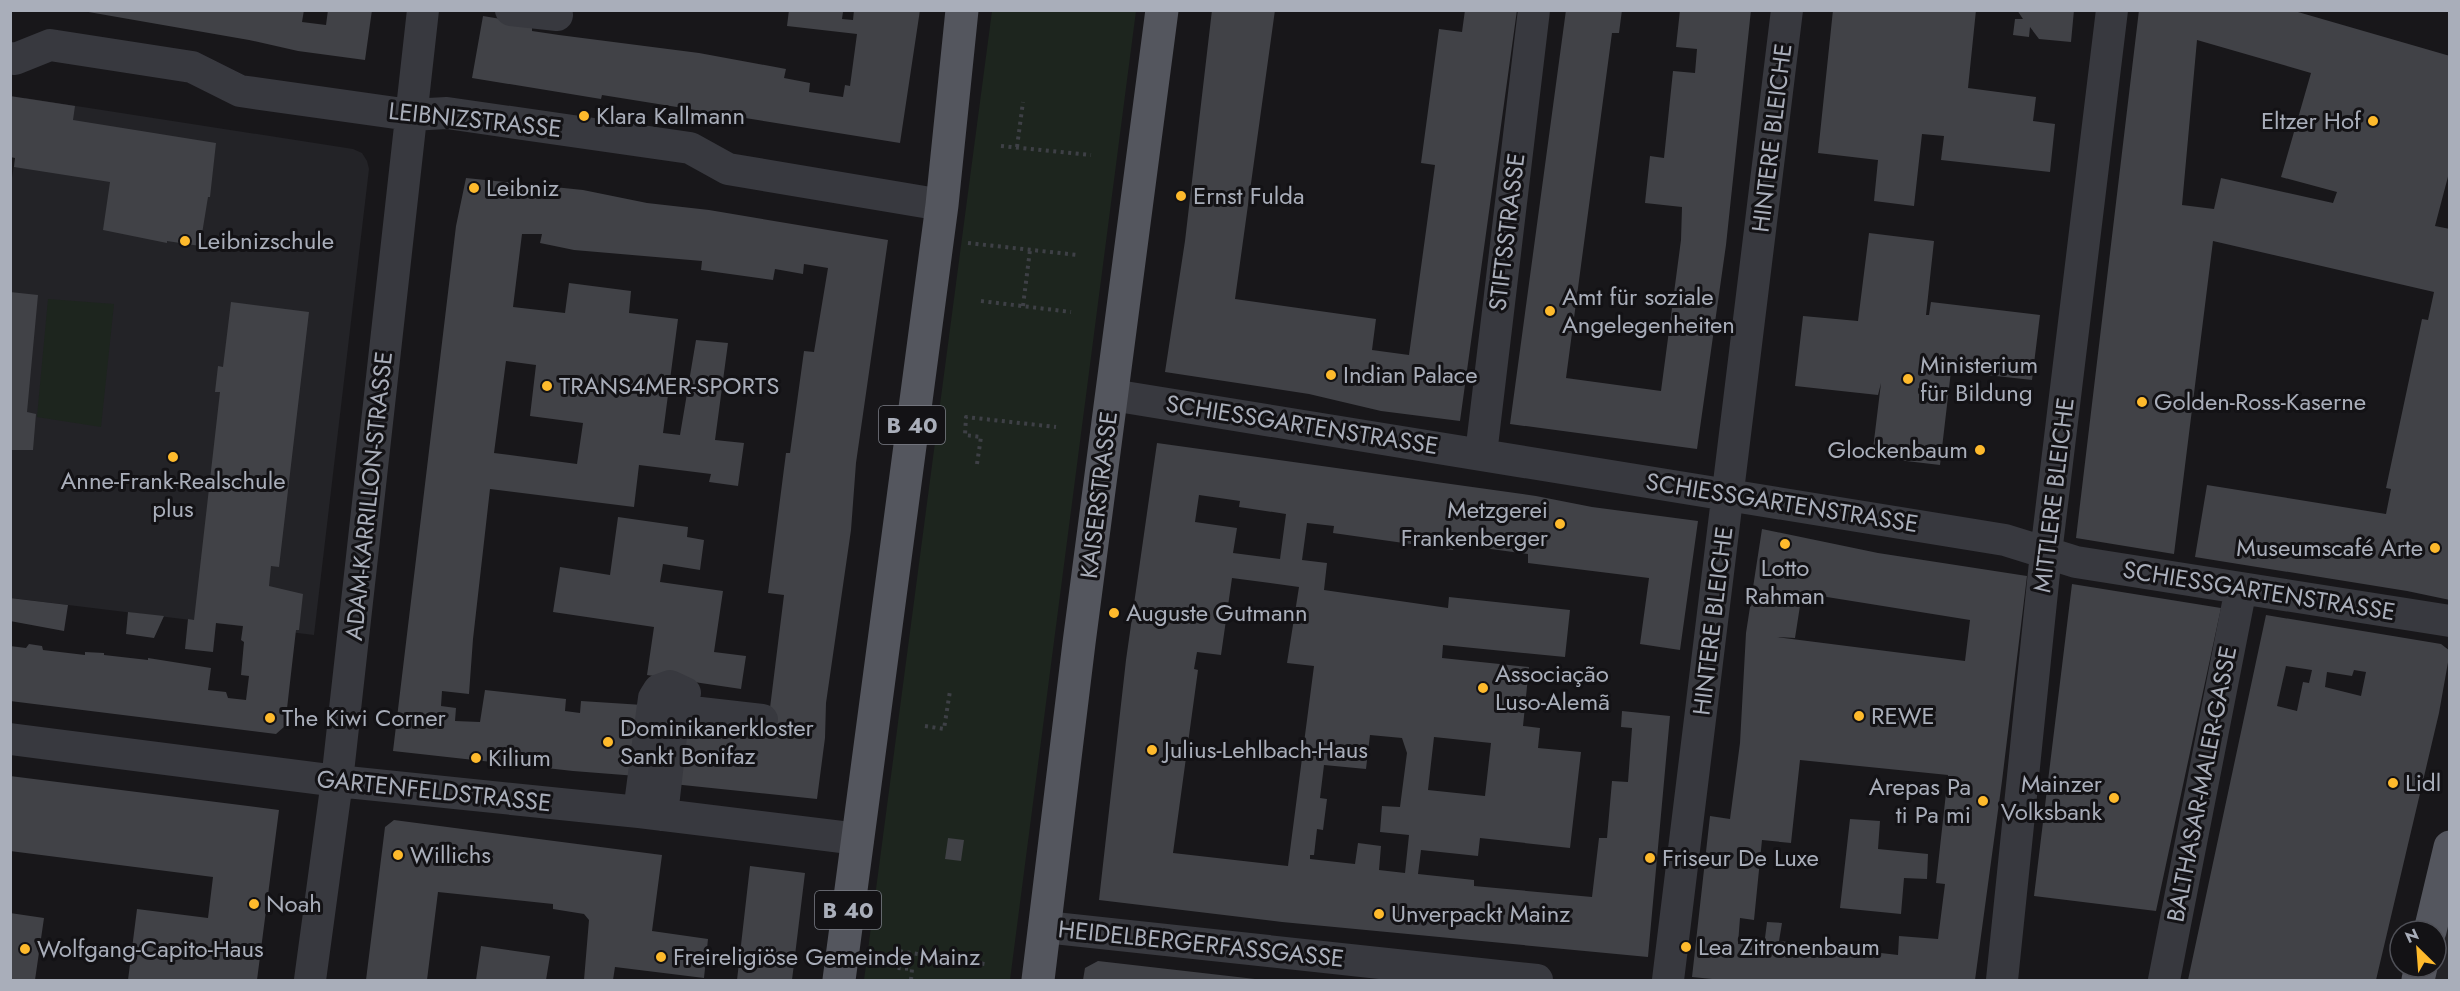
<svg xmlns="http://www.w3.org/2000/svg" width="2460" height="991" font-family="Jost,sans-serif">
	<rect width="100%" height="100%" fill="#18171a"/>
	<path fill="#232327" d="M25 98 353 149 362 153 367 161 369 169 314 635 11 598 10 190Z
		M2446 921H2449V980H2431L2436 967Z"/>
	<path fill="#1d251e" d="M992 11H1136L1010 980H864Z
		M48 299 114 304 101 427 37 417Z"/>
	<path fill="#414247" fill-rule="evenodd" d="M77 10H304L302 22 326 25 328 10H372L365 60 298 51 249 40Z
		M789 10 843 12 842 19 853 20 854 10H920L900 143 602 95 601 99 472 78 483 16 532 24V31L559 35 699 53 786 69 784 78 810 83 809 92 843 97 845 85 850 86 857 34 787 26Z
		M1212 10H1275L1235 299 1376 319 1372 350 1409 355 1435 165 1421 163 1439 29 1462 32 1465 10H1517L1460 421 1381 411 1309 394 1165 372 1185 241Z
		M1566 10H1622L1619 33H1612L1566 378 1661 391 1681 240 1682 207 1645 203 1650 156 1664 158 1673 71 1695 73 1697 49 1676 47 1680 10H1751L1726 245 1697 449 1510 424Z
		M1833 10H1976L1968 88 2036 97 2033 121 2055 124 2050 172 1941 160 1944 136 1922 134 1914 206 1874 201 1878 160 1818 153Z
		M2017 10H2074L2071 42 2039 39 2030 27 2029 37 2013 35 2015 19H2023Z
		M2139 10H2291L2450 56V169L2435 226 2450 229V600L2407 591 2195 557 2207 485 2386 514 2391 489 2386 488 2422 319 2428 320 2434 292 2213 241 2174 554 2076 538ZM2197 40 2311 73 2281 177 2337 192 2333 203 2221 178 2214 209 2182 205Z
		M10 96 75 106 73 120 216 143 210 197H208L200 246 167 241V243L103 230 110 182 14 167 15 158 10 157Z
		M466 178 583 190 647 203 709 210 888 240 856 463 851 530 826 703 825 738 817 799 673 784 680 719 767 732 784 595 768 593 786 453H790L804 351 814 352 828 268 804 264 803 274 775 269 773 280 701 270 702 261 574 250 540 243 542 234H522L513 307 565 313 569 283 631 291 629 313 678 319 663 433 680 435 696 340 728 343 715 440 744 443 738 486 709 482 711 474 639 465 634 507 490 489 473 639 469 694 442 691 441 706 456 708 455 721 480 722 485 690 566 699 565 711 580 713 581 701 643 705 637 776 573 771 393 751 456 226ZM506 361 536 365 530 416 583 423 577 464 494 453Z
		M1869 233 1934 241 1926 315H1929L1931 302 2040 315 2032 380 1951 371 1940 465 1872 457 1881 383 1878 395 1795 386 1803 316 1858 321Z
		M10 292 38 295 27 412 36 414 33 450H10Z
		M231 302 309 312 279 567 271 566 269 586 303 594 299 630H296L285 726 276 734 10 701V646L26 648 29 644 42 646 43 650 85 655V652L104 653V655L148 660V658L211 668 208 690 226 692 228 698 246 700 249 676 241 675 244 642 241 640 243 626 216 623 213 652 185 649 188 619 194 620 220 392H215L218 366 223 367Z
		M1157 443 1536 496 1592 507 1698 521 1680 650 1640 644 1649 578 1528 563V554L1454 544 1453 550 1333 533 1334 526 1307 523 1302 560 1327 563 1324 590 1448 608 1449 597 1570 610 1565 657 1443 645 1442 658 1529 667 1523 726 1540 728 1538 748 1581 752 1570 848 1480 838 1478 856 1421 850 1418 874 1474 880V886L1592 897 1599 838H1607L1612 781 1628 782 1632 728 1621 727 1622 711 1670 716 1648 957 1282 922 1099 900 1126 660ZM1199 495 1240 501 1239 507 1286 514 1280 559 1233 553 1237 528 1195 522ZM1232 578 1299 587 1287 663 1314 666 1288 866 1173 853 1198 670 1194 669 1197 652 1221 655ZM1370 735 1402 738 1407 753 1400 807 1382 806 1380 832 1409 835 1405 873 1379 870 1381 846 1358 843 1355 864 1310 859V855H1314L1317 829 1323 830 1327 799 1320 798 1324 765 1366 769ZM1434 737 1491 743 1485 796 1428 790Z
		M618 517 688 527 687 537 704 540 700 570 663 564 660 582 723 591 714 652 746 656 741 689 647 675 654 627 553 612 560 567 610 575Z
		M1762 529 1878 553 2027 576 2002 781 1975 980H1722L1692 977 1710 816 1730 819 1740 743 1746 633ZM1802 593 1970 620 1965 661 1777 637 1795 638ZM1800 760 1948 775 1936 883 1945 884 1938 939 1899 936 1898 955 1779 941 1782 923 1767 922 1764 946 1738 944 1740 918 1754 920 1762 840 1791 843Z
		M2072 584 2221 608 2156 911 2034 896Z
		M10 598 68 605 64 631 10 621Z
		M128 612 164 616 154 638 126 634Z
		M2266 615 2441 644 2450 651 2439 713 2376 980H2188ZM2286 666 2312 670 2309 683 2303 682 2297 711 2277 706ZM2354 670 2366 672 2361 696 2325 687 2327 672 2352 676Z
		M10 776 279 810 257 980H128L137 909 208 918 213 877 10 851Z
		M1850 819 1880 821 1878 849 1928 854 1927 879 1904 878 1901 914 1840 908Z
		M394 820 662 855 652 931 708 939 704 978 615 967 613 980H584L589 920 584 914 553 909V904L438 892 427 980H366L385 827Z
		M948 838 964 840 961 861 945 859Z
		M750 866 805 873 792 980H737Z
		M10 913 44 918 35 980H10Z
		M481 946 550 956 546 980H476Z
		M1098 961 1255 979V980H1083L1085 968Z"/>
	<g fill="none" stroke-linecap="round" stroke-linejoin="round">
		<path stroke="#3e4046" stroke-width="4" stroke-dasharray="3 4.5" stroke-linecap="butt" d="M1001 146 1091 155
			M1017 147 1023 102
			M968 243 1078 255
			M981 301 1071 312
			M1023 306 1030 250
			M977 464 981 437 965 435 966 417 1056 427
			M925 726 944 729 950 691
			M911 980 912 969 897 968 898 951 985 964"/>
		<path stroke="#38393f" stroke-width="32" d="M511 10 557 15
			M10 58 15 59 50 45 192 67 240 91 410 115 447 113 690 148 728 169 942 205
			M1112 395 2005 540 2076 562 2450 621
			M1481 454 1534 10
			M10 739 337 781 639 812 858 839
			M639 812 654 698 659 690 670 686 685 693
			M662 815 674 710 762 720
			M1045 927 1537 980
			M310 980 337 781 423 10
			M1668 980 1787 10
			M2002 980 2046 553 2112 10
			M2164 980 2241 588"/>
		<path stroke="#54565e" stroke-width="33" d="M2430 931 2450 847
			M839 980 942 205 962 10
			M1038 980 1079 643 1162 10
			M2418 980 2421 967"/>
	</g>
	<g fill="#feba2c" stroke="#131215" stroke-width="2">
		<circle cx="584" cy="116" r="6"/>
		<circle cx="2373" cy="121" r="6"/>
		<circle cx="474" cy="188" r="6"/>
		<circle cx="1181" cy="196" r="6"/>
		<circle cx="185" cy="241" r="6"/>
		<circle cx="1550" cy="311" r="6"/>
		<circle cx="1331" cy="375" r="6"/>
		<circle cx="1908" cy="379" r="6"/>
		<circle cx="547" cy="386" r="6"/>
		<circle cx="2142" cy="402" r="6"/>
		<circle cx="1980" cy="450" r="6"/>
		<circle cx="173" cy="457" r="6"/>
		<circle cx="1560" cy="524" r="6"/>
		<circle cx="1785" cy="544" r="6"/>
		<circle cx="2435" cy="548" r="6"/>
		<circle cx="1114" cy="613" r="6"/>
		<circle cx="1483" cy="688" r="6"/>
		<circle cx="1859" cy="716" r="6"/>
		<circle cx="270" cy="718" r="6"/>
		<circle cx="608" cy="742" r="6"/>
		<circle cx="1152" cy="750" r="6"/>
		<circle cx="476" cy="758" r="6"/>
		<circle cx="2393" cy="783" r="6"/>
		<circle cx="2114" cy="798" r="6"/>
		<circle cx="1983" cy="801" r="6"/>
		<circle cx="398" cy="855" r="6"/>
		<circle cx="1650" cy="858" r="6"/>
		<circle cx="254" cy="904" r="6"/>
		<circle cx="1379" cy="914" r="6"/>
		<circle cx="1686" cy="947" r="6"/>
		<circle cx="25" cy="949" r="6"/>
		<circle cx="661" cy="957" r="6"/>
	</g>
	<g text-anchor="middle" stroke-width="6" stroke-linejoin="round" paint-order="stroke">
		<g fill="#131215" stroke="#7c7f88" stroke-width="1.5">
			<rect x="879" y="406" width="66" height="38" rx="4.5"/>
			<rect x="815" y="891" width="66" height="38" rx="4.5"/>
		</g>
		<g font-size="22" font-weight="bold" fill="#a9aeba">
			<text x="912" y="433">B 40</text>
			<text x="848" y="918">B 40</text>
		</g>
		<g font-size="24" fill="#a9aeba" stroke="#131215" text-anchor="start">
			<text x="596" y="124">Klara Kallmann</text>
			<text x="2361" y="129" text-anchor="end">Eltzer Hof</text>
			<text x="486" y="196">Leibniz</text>
			<text x="1193" y="204">Ernst Fulda</text>
			<text x="197" y="249">Leibnizschule</text>
			<text x="1562" y="305">Amt für soziale<tspan x="1562" dy="28">Angelegenheiten</tspan></text>
			<text x="1920" y="373">Ministerium<tspan x="1920" dy="28">für Bildung</tspan></text>
			<text x="1343" y="383">Indian Palace</text>
			<text x="559" y="394">TRANS4MER-SPORTS</text>
			<text x="2154" y="410">Golden-Ross-Kaserne</text>
			<text x="1968" y="458" text-anchor="end">Glockenbaum</text>
			<text x="173" y="489" text-anchor="middle">Anne-Frank-Realschule<tspan x="173" dy="28">plus</tspan></text>
			<text x="1548" y="518" text-anchor="end">Metzgerei<tspan x="1548" dy="28">Frankenberger</tspan></text>
			<text x="2423" y="556" text-anchor="end">Museumscafé Arte</text>
			<text x="1785" y="576" text-anchor="middle">Lotto<tspan x="1785" dy="28">Rahman</tspan></text>
			<text x="1126" y="621">Auguste Gutmann</text>
			<text x="1495" y="682">Associação<tspan x="1495" dy="28">Luso-Alemã</tspan></text>
			<text x="1871" y="724">REWE</text>
			<text x="282" y="726">The Kiwi Corner</text>
			<text x="620" y="736">Dominikanerkloster<tspan x="620" dy="28">Sankt Bonifaz</tspan></text>
			<text x="1164" y="758">Julius-Lehlbach-Haus</text>
			<text x="488" y="766">Kilium</text>
			<text x="2405" y="791">Lidl</text>
			<text x="2102" y="792" text-anchor="end">Mainzer<tspan x="2102" dy="28">Volksbank</tspan></text>
			<text x="1971" y="795" text-anchor="end">Arepas Pa<tspan x="1971" dy="28">ti Pa mi</tspan></text>
			<text x="410" y="863">Willichs</text>
			<text x="1662" y="866">Friseur De Luxe</text>
			<text x="266" y="912">Noah</text>
			<text x="1391" y="922">Unverpackt Mainz</text>
			<text x="1698" y="955">Lea Zitronenbaum</text>
			<text x="37" y="957">Wolfgang-Capito-Haus</text>
			<text x="673" y="965">Freireligiöse Gemeinde Mainz</text>
		</g>
		<g font-size="24" fill="#a9aeba" stroke="#131215">
			<text transform="translate(475 120) rotate(6)" y="8">LEIBNIZSTRASSE</text>
			<text transform="translate(1772 138) rotate(-83)" y="8">HINTERE BLEICHE</text>
			<text transform="translate(1507 232) rotate(-83)" y="8">STIFTSSTRASSE</text>
			<text transform="translate(1302 425) rotate(9)" y="8">SCHIESSGARTENSTRASSE</text>
			<text transform="translate(1099 495) rotate(-83)" y="8">KAISERSTRASSE</text>
			<text transform="translate(2054 495) rotate(-83)" y="8">MITTLERE BLEICHE</text>
			<text transform="translate(369 496) rotate(-84)" y="8">ADAM-KARRILLON-STRASSE</text>
			<text transform="translate(1782 503) rotate(9)" y="8">SCHIESSGARTENSTRASSE</text>
			<text transform="translate(2259 591) rotate(9)" y="8">SCHIESSGARTENSTRASSE</text>
			<text transform="translate(1713 621) rotate(-83)" y="8">HINTERE BLEICHE</text>
			<text transform="translate(2202 784) rotate(-79)" y="8">BALTHASAR-MALER-GASSE</text>
			<text transform="translate(434 791) rotate(6)" y="8">GARTENFELDSTRASSE</text>
			<text transform="translate(1201 944) rotate(6)" y="8">HEIDELBERGERFASSGASSE</text>
		</g>
	</g>
	<rect width="2460" height="991" fill="none" stroke="#a9aeba" stroke-width="24"/>
	<g transform="translate(2418 949) rotate(335)"><circle r="28" fill="#131215" stroke="#4f5057" stroke-width="1.5"/>
	<path d="M0-4.5L10 22L0 15L-10 22Z" fill="#feba2c"/>
	<text y="-9" font-size="16" font-weight="bold" text-anchor="middle" fill="#a9aeba">N</text>
	</g>
</svg>
